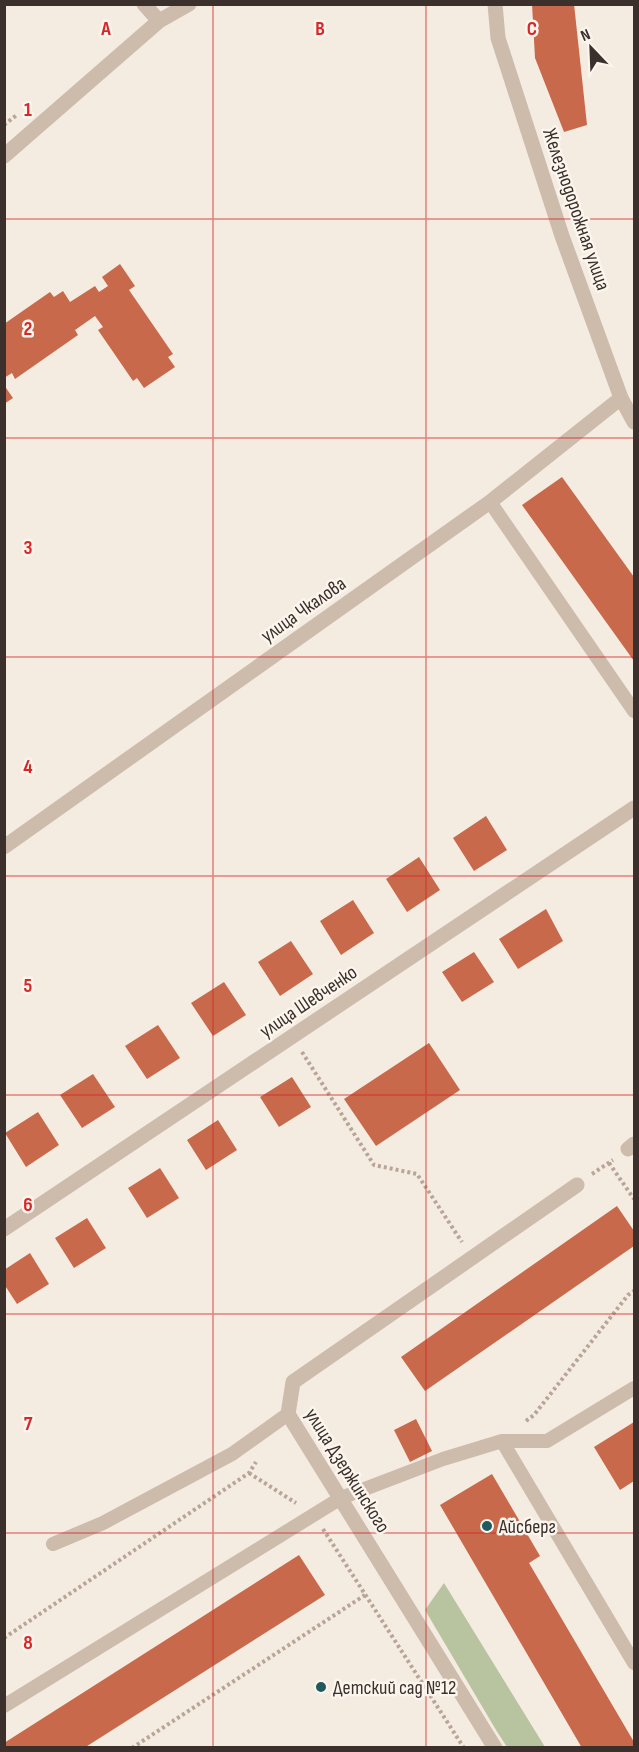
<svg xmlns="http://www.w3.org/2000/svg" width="639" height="1752" font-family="'Sofia Sans Condensed',sans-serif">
	<rect width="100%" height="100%" fill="#f4ebe1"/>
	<path fill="#b8c4a0" d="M444 1583 545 1747H507L496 1730 425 1610Z"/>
	<path fill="#c8694b" d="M532 4H574L587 125 564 132 535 58Z
		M120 264 135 286 129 290 173 354 168 357 175 367 144 388 137 378 133 381 98 330 103 327 95 316 75 330 78 335 15 379 12 373 4 378V324L50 292 54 297 63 291 70 302 95 286 99 292 108 286 102 277Z
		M4 385 13 398 4 404Z
		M562 477 634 577V661L522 505Z
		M486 816 507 850 474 871 453 838Z
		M419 857 440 890 407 912 386 879Z
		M353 900 374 933 341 955 320 921Z
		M546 909 563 941 518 969 499 939Z
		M291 941 313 974 280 996 258 962Z
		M474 952 494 982 462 1002 442 972Z
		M224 982 246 1015 213 1036 191 1003Z
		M158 1025 180 1058 147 1079 125 1046Z
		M429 1043 460 1090 376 1146 344 1099Z
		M93 1074 115 1107 82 1128 60 1095Z
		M292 1077 311 1107 279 1127 260 1097Z
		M38 1112 59 1145 26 1167 5 1133Z
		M218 1120 237 1150 206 1170 187 1140Z
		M160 1168 179 1198 147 1218 128 1188Z
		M617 1206 634 1231V1246L425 1391 401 1357Z
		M87 1218 106 1248 74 1268 55 1238Z
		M30 1253 49 1284 17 1304 4 1284V1270Z
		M416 1419 432 1451 410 1462 394 1430Z
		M634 1422V1481L620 1490 594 1447Z
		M492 1474 540 1556 529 1563 634 1742V1748H582L440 1505Z
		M299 1555 325 1595 84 1748H4V1743Z"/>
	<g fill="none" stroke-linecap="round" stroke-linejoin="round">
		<path stroke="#b9a596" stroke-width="4" stroke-dasharray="3 3" stroke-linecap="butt" d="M4 125 18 114
			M302 1052 374 1165 417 1174 462 1242
			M609 1163 634 1199
			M592 1174 613 1160
			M526 1421 534 1415 628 1295 634 1291
			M249 1473 296 1503
			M323 1529 464 1748
			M4 1638 249 1473 256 1462
			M132 1748 365 1595"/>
		<path stroke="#cdbbac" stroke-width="14" d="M490 502 634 711
			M502 1441 634 1663
			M53 1544 103 1523 232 1454 288 1414
			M4 1706 341 1498 443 1459 502 1441H547L634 1388"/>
		<path stroke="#cdbbac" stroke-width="15" d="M144 4 159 21
			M4 847 490 502 621 398
			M628 1149 634 1144
			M4 1229 634 808
			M495 1748 288 1414 293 1382 577 1185"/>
		<path stroke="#cdbbac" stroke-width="15" d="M495 4 498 38 562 236 621 398 634 422
			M4 156 159 21 189 4"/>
	</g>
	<path fill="none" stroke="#d62828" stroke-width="1.5" stroke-opacity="0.55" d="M213 4V1748M426 4V1748M4 219H634M4 438H634M4 657H634M4 876H634M4 1095H634M4 1314H634M4 1533H634"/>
	<g fill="#1f5a5e" stroke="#fbf5ee" stroke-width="2">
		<circle cx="487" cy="1526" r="6"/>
		<circle cx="321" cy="1687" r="6"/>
	</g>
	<g text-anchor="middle" stroke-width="5" stroke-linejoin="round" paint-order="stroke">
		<g font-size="20" fill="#3b302b" stroke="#fbf5ee">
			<text transform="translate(577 209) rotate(71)" y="7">Железнодорожная улица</text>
			<text transform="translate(303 609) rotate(-35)" y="7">улица Чкалова</text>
			<text transform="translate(308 1001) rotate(-34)" y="7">улица Шевченко</text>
			<text transform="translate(348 1470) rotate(58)" y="7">улица Дзержинского</text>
		</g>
		<g font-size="20" fill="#3b302b" stroke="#fbf5ee" text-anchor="start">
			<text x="499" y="1533">Айсберг</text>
			<text x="333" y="1694">Детский сад №12</text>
		</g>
	</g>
	<g font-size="20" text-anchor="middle" font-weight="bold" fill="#d62828" stroke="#fbf5ee" stroke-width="5" stroke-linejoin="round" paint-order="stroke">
		<text x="106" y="35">A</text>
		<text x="320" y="35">B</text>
		<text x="532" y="35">C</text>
		<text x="28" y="116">1</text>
		<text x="28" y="335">2</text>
		<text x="28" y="554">3</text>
		<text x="28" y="773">4</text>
		<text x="28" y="992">5</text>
		<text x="28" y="1211">6</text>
		<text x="28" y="1430">7</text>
		<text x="28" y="1649">8</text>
	</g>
	<rect width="639" height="1752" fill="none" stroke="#3b302b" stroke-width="12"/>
	<g transform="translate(591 48) rotate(337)" stroke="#fbf5ee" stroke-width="4.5" paint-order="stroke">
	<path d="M0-4.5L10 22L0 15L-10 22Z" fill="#3b302b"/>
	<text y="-9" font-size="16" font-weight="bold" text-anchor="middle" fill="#3b302b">N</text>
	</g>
</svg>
